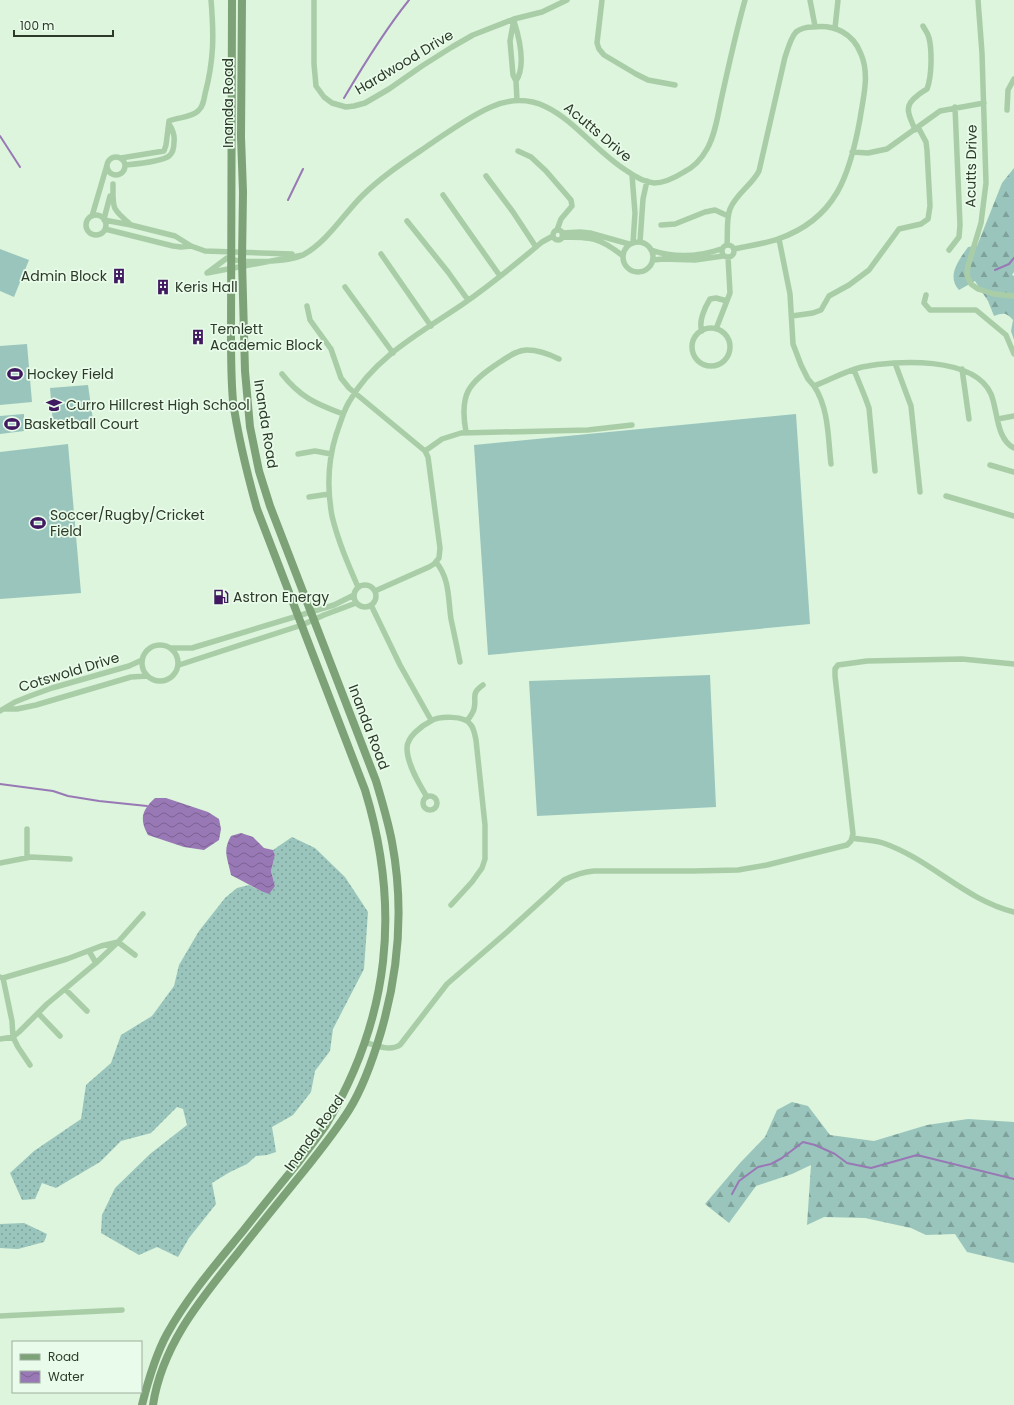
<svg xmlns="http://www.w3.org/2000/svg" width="1014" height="1405" font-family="Poppins,sans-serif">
	<defs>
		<pattern id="grass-dots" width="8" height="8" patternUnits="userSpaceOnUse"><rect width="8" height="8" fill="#9ac5bd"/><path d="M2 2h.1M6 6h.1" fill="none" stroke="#7ea19a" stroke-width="1.8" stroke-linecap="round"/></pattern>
		<pattern id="forest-firs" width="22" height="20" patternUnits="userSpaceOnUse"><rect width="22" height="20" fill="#9ac5bd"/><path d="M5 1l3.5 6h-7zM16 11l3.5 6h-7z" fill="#7ea19a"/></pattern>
		<pattern id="water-waves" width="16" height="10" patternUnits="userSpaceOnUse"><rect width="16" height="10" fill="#9878b5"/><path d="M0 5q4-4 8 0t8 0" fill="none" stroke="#7c6393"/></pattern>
	</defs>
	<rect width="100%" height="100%" fill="#dcf5dc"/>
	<path fill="url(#grass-dots)" d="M292 837 315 848 345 877 368 912 364 969 333 1029 330 1051 315 1071 311 1092 293 1115 272 1127 276 1152 267 1155 256 1156 247 1164 230 1172 212 1183 216 1204 189 1238 178 1257 157 1247 139 1255 101 1233 102 1215 115 1188 150 1154 187 1125 183 1109 177 1107 151 1133 121 1141 100 1162 56 1188 42 1183 35 1199 22 1200 10 1173 34 1151 81 1119 86 1085 111 1063 121 1035 152 1016 174 986 179 965 199 931 225 898 237 888 249 885 261 891 275 886 271 871 275 855 273 850Z
		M24 1223 47 1234 44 1242 18 1249 0 1248V1224Z"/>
	<path fill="url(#forest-firs)" d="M1014 168V272L1012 275 1014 276V340L1011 331 1013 320C1006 312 1003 313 994 316L988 301 975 281 959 290C946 276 959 260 968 247L977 246 1002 183Z
		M792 1102 808 1106 830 1135 874 1141 927 1125 968 1119 1014 1122V1263L967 1252 955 1234 926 1235 911 1228 865 1218 824 1217 807 1225 811 1165 792 1174 756 1186 729 1223 705 1204 740 1163 765 1137 777 1110Z"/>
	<path fill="#9ac5bd" d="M0 249 29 260 14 297 0 291Z
		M27 344 32 402 0 405V346Z
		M88 385 93 420 53 424 50 388Z
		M24 414V431L0 434V416Z
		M796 414 810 624 488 655 474 445Z
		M68 444 81 593 0 599V452Z
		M710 675 716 807 537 816 529 681Z"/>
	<path fill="url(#water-waves)" d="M155 798H166L208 812 219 819 221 829 219 840 204 850 184 847 148 835C139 819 142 810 155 798Z
		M241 833 253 837 264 848 273 850 275 855 271 871 275 886 269 894 261 891 231 875C228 859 222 851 231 836Z"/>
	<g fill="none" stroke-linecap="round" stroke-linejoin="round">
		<path stroke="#9878b5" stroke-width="2" d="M344 98C364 64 384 31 409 0
			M0 136 20 167
			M288 200 303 169
			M995 270 1009 264 1014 258
			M0 784 53 791 68 796 99 801 147 806
			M732 1194 739 1181 758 1167 771 1164 782 1158 803 1142 815 1145 835 1154 847 1163 871 1168 917 1155 1014 1179"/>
		<path stroke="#a9cea7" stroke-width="5.5" d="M314 0V64L316 86 324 97 332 103 346 107 354 106 365 103 389 89 422 66 452 47 473 35 514 19 542 12 567 0
			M602 0 597 43 599 49 604 55 636 74 648 80 675 85
			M810 0 815 26
			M978 0 982 53 986 183 981 223 968 266 967 275 971 284 978 289 994 294 1014 296
			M514 19 510 41 513 75 516 81 517 100
			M514 21C519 37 526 66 516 81
			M835 28 838 0
			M1007 110 1008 90 1014 79
			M915 130C910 116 902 107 917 96 920 93 924 91 927 89 932 76 932 50 929 38 928 33 925 30 923 26
			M518 151 531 157 546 171 571 200 572 206 561 219 557 230
			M852 152 868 153 887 149 940 111 984 103
			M107 166a9 9 0 1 1 18 0a9 9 0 1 1-18 0Z
			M121 158 164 151 166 145 169 121C178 117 191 118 198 111 203 107 204 100 205 94 214 60 214 35 211 0
			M125 165C135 164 161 162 169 156 173 153 174 147 174 142 175 135 173 130 169 124
			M632 175 635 213 633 243
			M486 176 513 212 536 247
			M113 184C113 208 111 208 130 224
			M443 195 500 276
			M86 225a10 10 0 1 1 20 0a10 10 0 1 1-20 0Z
			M92 216 107 165
			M104 219 110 196
			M104 220 131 225 175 236 191 246 205 251 292 254
			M407 221 448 272 468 300
			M661 225 675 224 705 212 715 210 728 216
			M105 229 173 246 181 247 191 246
			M553 235a5 5 0 1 1 10 0a5 5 0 1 1-10 0Z
			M562 233 580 232 590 233 629 244
			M562 237C591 237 599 237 623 256
			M779 239 790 294 793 344 801 365 808 379 814 386C830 380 845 371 862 367 896 360 974 356 991 394 998 411 996 439 1014 448
			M623 257a15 15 0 1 1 30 0a15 15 0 1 1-30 0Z
			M640 242 643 199 647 181
			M727 244C728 233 726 220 730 209 736 194 752 185 759 171L785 57C788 49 790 39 796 32 801 28 807 27 813 27 834 24 853 33 861 54 870 75 863 98 860 119 850 175 836 219 778 239 764 244 748 246 734 249
			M722 251a6 6 0 1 1 12 0a6 6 0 1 1-12 0Z
			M651 250C674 258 698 257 721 249
			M949 250 959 237 960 225 955 107
			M381 254 431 326
			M303 255 207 273 227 258C242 264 288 262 303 255 327 242 343 215 362 196 381 177 404 162 426 147 447 133 468 117 491 107 552 80 582 144 627 171 634 176 644 182 654 183 664 183 676 177 684 172 694 167 702 158 707 149 716 133 718 113 722 96 729 64 736 32 745 0
			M653 260 663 259 695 260 723 256
			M345 287 393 353
			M926 295 924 303 930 310H976L1006 335 1014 354
			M307 306 310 320 331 349 341 378 349 388 425 451 428 457 440 548 439 558 434 564 429 567 375 591
			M792 316 813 313 821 310 829 296 849 285 869 270 899 229 921 224 928 219 930 206 927 150 926 142 918 127
			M692 347a19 19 0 1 1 38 0a19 19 0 1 1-38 0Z
			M716 329 730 293 728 257
			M702 331C698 322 705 307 710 299L716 298 727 301
			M895 363 911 406 920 492
			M962 369 969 419
			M854 370 865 397 869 408 875 471
			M282 374C300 397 316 404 343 414
			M814 386C829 408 828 439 831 464
			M998 419 1014 416
			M466 432C459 394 468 383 500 362 508 357 517 350 527 350 539 350 549 354 559 359
			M425 451 442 439 461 433 588 430 632 425
			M298 454 315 451 331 454
			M990 465 1014 472
			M946 496 1014 516
			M309 497 329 494
			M436 562C450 579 448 599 451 619 454 633 457 647 460 662
			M354 596a11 11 0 1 1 22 0a11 11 0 1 1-22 0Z
			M358 587C348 564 338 541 332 516 327 489 328 461 336 435 340 424 343 412 349 402 374 357 422 332 463 304 490 285 516 264 542 242L553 236
			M371 605 400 665 431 720
			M142 663a18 18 0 1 1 36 0a18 18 0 1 1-36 0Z
			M171 648H192L334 605 354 595
			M179 665 302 625 324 615 356 603
			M5 709H17L36 705 131 677 147 676
			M0 711 15 702 30 696 52 688 129 666 142 660
			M467 721C470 717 473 713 474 709 477 697 470 694 483 685
			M423 803a7 7 0 1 1 14 0a7 7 0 1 1-14 0Z
			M427 797C419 784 407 764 407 748 407 737 421 726 431 721 439 716 465 715 471 725 474 729 475 735 476 740L485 825V859L482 868 472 882 451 905
			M27 829V858
			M853 838C862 840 874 840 883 843 930 859 965 900 1014 912
			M0 863 31 857 70 859
			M89 951 96 963
			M0 977 3 978 67 959 101 946 118 942 135 955
			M3 978 12 1021 13 1037 18 1047 30 1065
			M65 989 87 1011
			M38 1013 60 1036
			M0 1039 13 1037 19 1032 47 1004 96 963 118 942 143 914
			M364 1042C376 1045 389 1052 400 1045L447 984 507 932 564 880C574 875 583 872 594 871H693L738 870 767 865 847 845 851 841 853 834 835 676V669L838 665 867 661 962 659 1014 664
			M0 1316 122 1310"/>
		<path stroke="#7ea278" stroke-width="8" d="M142 1405C148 1381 155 1356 167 1334 188 1296 216 1264 243 1231 261 1208 279 1186 297 1164 307 1151 317 1138 326 1125 390 1018 401 908 365 790L257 509C247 473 238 438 233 401 231 379 231 356 231 334L232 0
			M153 1405C162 1345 201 1299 237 1254 259 1226 281 1199 303 1172 319 1152 335 1132 349 1110 364 1086 373 1059 381 1032 399 970 404 906 392 842 388 821 382 801 376 781L270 506 259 471 250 427 245 371 242 261 243 192 241 137 242 0"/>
	</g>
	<defs>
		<symbol id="building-bare" viewBox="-9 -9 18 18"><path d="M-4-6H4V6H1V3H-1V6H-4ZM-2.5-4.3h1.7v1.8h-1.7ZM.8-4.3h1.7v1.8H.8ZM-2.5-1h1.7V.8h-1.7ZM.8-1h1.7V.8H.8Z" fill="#401960" stroke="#e9fbea" stroke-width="2.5" paint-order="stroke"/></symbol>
		<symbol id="stadium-bare" viewBox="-9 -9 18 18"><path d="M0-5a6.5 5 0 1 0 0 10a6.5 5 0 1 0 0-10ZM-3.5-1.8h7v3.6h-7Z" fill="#401960" stroke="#e9fbea" stroke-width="2.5" paint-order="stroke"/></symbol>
		<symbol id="school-bare" viewBox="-9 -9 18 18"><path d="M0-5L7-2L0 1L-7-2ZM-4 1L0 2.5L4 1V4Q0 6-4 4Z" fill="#401960" stroke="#e9fbea" stroke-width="2.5" paint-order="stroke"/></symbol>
		<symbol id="fuel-bare" viewBox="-9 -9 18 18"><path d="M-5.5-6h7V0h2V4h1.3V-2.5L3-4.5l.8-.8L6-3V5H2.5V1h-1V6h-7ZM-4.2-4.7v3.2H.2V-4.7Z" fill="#401960" stroke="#e9fbea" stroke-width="2.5" paint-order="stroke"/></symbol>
	</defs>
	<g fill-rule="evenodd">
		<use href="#building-bare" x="108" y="265" width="22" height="22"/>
		<use href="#building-bare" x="152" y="276" width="22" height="22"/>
		<use href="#building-bare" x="187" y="326" width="22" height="22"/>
		<use href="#stadium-bare" x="4" y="363" width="22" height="22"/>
		<use href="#school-bare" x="43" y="394" width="22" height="22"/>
		<use href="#stadium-bare" x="1" y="413" width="22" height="22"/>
		<use href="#stadium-bare" x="27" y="512" width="22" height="22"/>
		<use href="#fuel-bare" x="210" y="586" width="22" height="22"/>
	</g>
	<g text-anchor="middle" stroke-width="3.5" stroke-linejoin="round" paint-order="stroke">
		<g font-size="14" fill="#2c3a28" stroke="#e9fbea">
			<text transform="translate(404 62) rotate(-31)" y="5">Hardwood Drive</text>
			<text transform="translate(228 103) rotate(-90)" y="5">Inanda Road</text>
			<text transform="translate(598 132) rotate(40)" y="5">Acutts Drive</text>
			<text transform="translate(971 166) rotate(-89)" y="5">Acutts Drive</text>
			<text transform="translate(266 424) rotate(81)" y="5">Inanda Road</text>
			<text transform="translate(69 672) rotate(-17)" y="5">Cotswold Drive</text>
			<text transform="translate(369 727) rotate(69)" y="5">Inanda Road</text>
			<text transform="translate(314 1133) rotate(-54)" y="5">Inanda Road</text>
		</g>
		<g font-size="14" fill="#2c3a28" stroke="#e9fbea" text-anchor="start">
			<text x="107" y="281" text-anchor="end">Admin Block</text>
			<text x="175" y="292">Keris Hall</text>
			<text x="210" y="334">Temlett<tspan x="210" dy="16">Academic Block</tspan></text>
			<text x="27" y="379">Hockey Field</text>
			<text x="66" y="410">Curro Hillcrest High School</text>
			<text x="24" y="429">Basketball Court</text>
			<text x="50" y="520">Soccer/Rugby/Cricket<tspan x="50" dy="16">Field</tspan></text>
			<text x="233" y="602">Astron Energy</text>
		</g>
	</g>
	<rect x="12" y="1341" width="130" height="52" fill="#e9fbea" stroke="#9dae9c"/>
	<rect x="20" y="1354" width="20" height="6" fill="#7ea278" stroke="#9dae9c"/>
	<text x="48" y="1361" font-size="12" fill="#2c3a28">Road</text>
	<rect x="20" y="1371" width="20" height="12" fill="url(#water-waves)" stroke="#9dae9c"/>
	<text x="48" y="1381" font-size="12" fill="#2c3a28">Water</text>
	<path d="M14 30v6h99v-6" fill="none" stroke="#2c3a28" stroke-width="2"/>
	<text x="20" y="30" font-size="12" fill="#2c3a28" stroke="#e9fbea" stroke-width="3" paint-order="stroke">100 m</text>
</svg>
